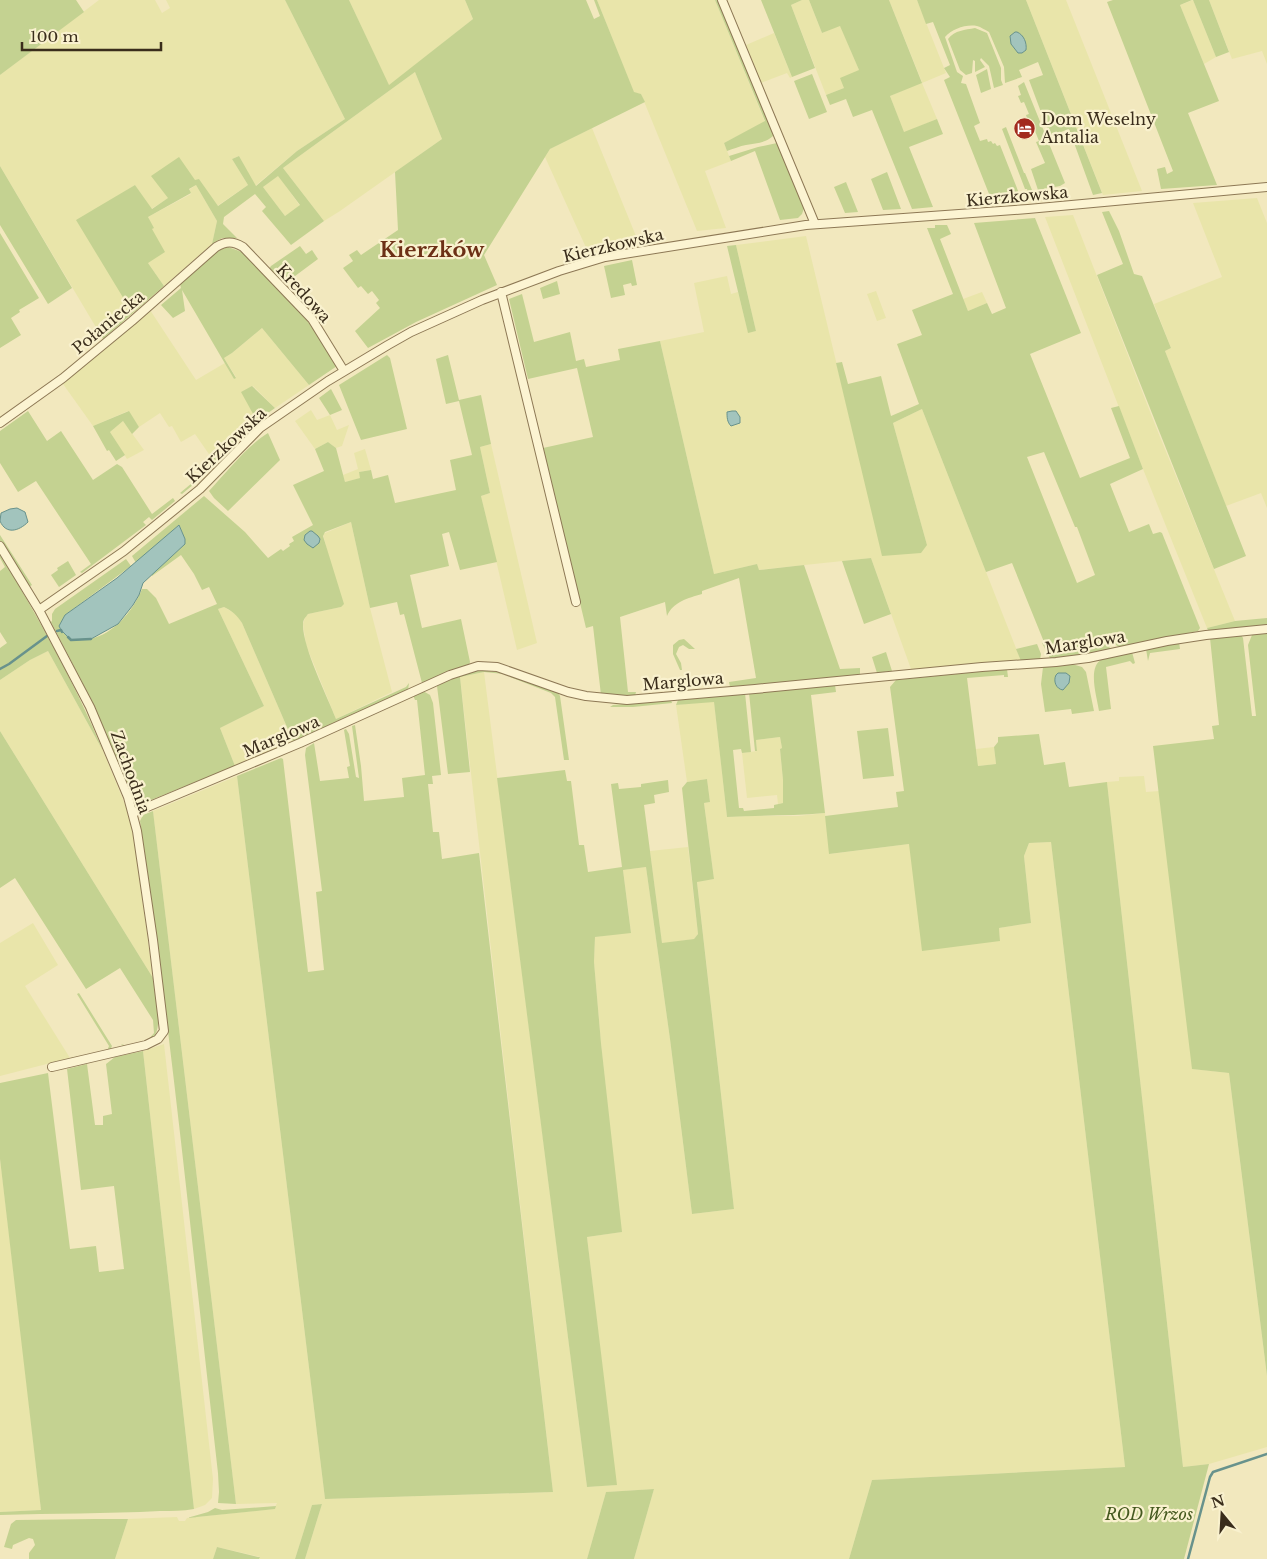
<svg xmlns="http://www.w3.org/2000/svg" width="1267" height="1559" font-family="'Libre Baskerville',serif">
	<rect width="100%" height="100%" fill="#f2e8be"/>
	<path fill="#e9e5aa" d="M99 0H155L162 13 170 8 166 0H285L345 119 297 151 255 186 239 156 232 159 248 185 217 206 199 179 151 209 135 185 77 221 131 309 100 334 0 166V75Z
		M349 0H465L473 19 389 86Z
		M597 0H715L765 122 724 143 731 161 705 171 726 228 697 231 641 94 634 93Z
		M802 0H809L822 33 840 25 859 70 844 88 826 95 791 5Z
		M889 0H917L946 73 922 83 937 119 904 133 890 96 922 82Z
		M1026 0H1066L1142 191 1103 195Z
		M1193 0 1216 57 1204 64 1180 5Z
		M1209 0H1267V64L1262 51 1232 59Z
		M774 33 792 77 790 78 787 73 761 83 746 45Z
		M415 72 442 139 340 211 324 221 283 168Z
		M592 128 638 241 588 252 545 157 550 149Z
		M278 175 300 206 285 216 263 187Z
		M196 185 217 221 212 244 164 286 148 263 152 229 153 228 148 217 191 194 189 190Z
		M1257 198 1267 223V508L1261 493 1226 506 1165 351 1171 348 1154 304 1222 277 1193 203Z
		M1073 215 1156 427 1235 621 1207 628 1143 469 1045 217Z
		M806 236 852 428 927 545 893 423 922 409 1021 661 913 670 911 669 871 558 758 570 757 564 714 574 660 341 704 332 694 283 727 276 731 294 738 292 748 332 756 331 736 245Z
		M876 291 886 318 877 321 867 294Z
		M982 292 987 303 968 311 963 299Z
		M150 310 196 380 225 363 234 379 236 377 224 358 232 353 262 328 309 385 275 408 253 386 242 392 257 421 211 457 195 434 181 442 172 426 169 427 160 413 139 427 128 411 93 426 63 384Z
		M311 410 317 420 330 415 337 430 349 425 342 446 336 448 328 442 315 449 295 421Z
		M123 421 144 450 127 459 110 432Z
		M491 444 537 643 517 650 481 496 490 493 480 447Z
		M365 449 371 470 359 472 361 478 345 482 343 475 358 469 354 453Z
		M351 522 370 608 392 692 336 719 306 645 303 624 305 618 308 614 341 607 323 534Z
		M224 607 237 615 242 623 293 741 235 766 220 728 264 706 218 609Z
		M48 651 103 751 126 807 132 828 136 853 153 978 0 731V680L30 660Z
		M484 672 587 1487 616 1485 587 1237 621 1232 601 1043 594 962 595 937 631 932 623 870 646 867 670 1039 692 1214 734 1209 697 881 714 879 704 803 710 802 707 779 687 782 676 705 714 701 727 817 750 816H798L825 813 830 854 909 844 1000 941 999 928 1031 923 1024 856 1029 843 1051 842 1125 1467 872 1480 849 1559H634L654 1489 606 1492 587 1559H305L322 1504 312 1505 295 1559H259L260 1557 217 1547 213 1559H115L128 1519 177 1517 179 1521H185L187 1518 274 1509 277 1503 236 1504 153 811 237 776 325 1499 553 1492 460 677Z
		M780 737 782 748 780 749 783 780V803L778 804 777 795 747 798 742 753 757 751 756 740Z
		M994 747 996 764 978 766 976 749Z
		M1144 776 1146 792 1159 791 1193 1069 1229 1073 1267 1376V1447L1209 1464 1183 1467 1107 782 1119 781V777Z
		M688 847 698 934 694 939 662 944 650 851Z
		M33 923 58 965 25 986 70 1058 0 1076V943Z
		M164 1044 213 1479 212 1498 205 1505 194 1509 143 1051Z
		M0 1159 23 1350 41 1510 0 1512Z"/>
	<path fill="#c4d291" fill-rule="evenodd" d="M0 0H76L84 12 0 75Z
		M285 0H349L389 85 473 19 465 0H586L594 19 600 16 594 0H597L634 92 641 94 645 102 550 149 484 255 497 285 416 322 368 348 355 331 380 308 376 303 379 300 372 291 368 294 361 286 358 288 343 268 353 261 349 255 357 250 361 255 398 230 395 172 442 139 415 72 283 168 324 221 291 245 262 211 266 207 255 194 224 217 223 224 237 238H222L212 244 217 221 196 185 189 189 191 193 148 217 154 228 152 229 165 252 148 263 164 286 103 339 100 334 130 309 76 220 135 185 152 209 168 198 151 176 179 157 195 180 199 179 218 206 248 185 232 159 239 156 256 186 297 151 345 119ZM278 176 300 205 285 216 263 187Z
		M715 0H719L773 134V136C766 143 756 143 746 145 740 146 733 149 727 151L724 143 765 121Z
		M761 0H802L791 5 815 68 792 77Z
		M809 0H889L922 83 890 96 904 132 937 119 943 134 909 147 933 207 912 209 872 110 853 117 846 99 830 105 826 95 844 88 840 78 859 70 840 26 822 33Z
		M917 0H1026L1102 193 1093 195 1069 129 1050 136 1029 80 1043 75 1038 62 1019 70 1022 77 1005 83 1004 67 989 32C985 30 981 27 977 26 966 24 952 29 945 37L957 72 963 76 961 83 966 84 980 123 974 126 980 141 987 139 988 142 991 141 993 144 995 143 997 146 1000 145 1022 201 993 204 944 80 950 77 944 68 950 65 933 22 926 24Z
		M1113 0H1192L1180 5 1219 101 1188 113 1217 185 1161 189 1157 169 1165 167 1167 174 1173 171 1107 2Z
		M1193 0H1209L1229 52 1216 57Z
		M975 28 987 33 1001 68V80L1003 85 994 88 989 66 981 58 980 60 985 67 975 72V61L973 60 972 73 966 75 960 70 948 39C955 30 965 30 975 28Z
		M987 69 991 89 981 93 976 75Z
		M812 74 827 112 809 119 794 81Z
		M1024 82 1065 183 1060 186 1038 190 1031 169 1045 163 1036 142 1039 141 1031 121H1028L1026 115 1029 114 1024 102 1021 103 1018 96 1021 95 1018 86Z
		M1006 127 1024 173H1025L1032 190 1028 192 1027 189H1025L1002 129Z
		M777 143 804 208 802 214 798 218 780 220 755 151 731 161 729 156 758 147Z
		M0 166 72 288 48 304 0 225Z
		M887 172 901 209 883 210 871 179Z
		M846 182 858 212 845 213 834 187Z
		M1109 211 1119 231 1134 274 1142 276 1171 348 1165 351 1246 556 1214 569 1097 275 1123 264 1102 212Z
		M1035 218 1081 333 1030 354 1080 478 1130 458 1111 408 1119 406 1143 469 1110 484 1129 532 1149 524 1153 534 1160 532 1162 533 1200 628 1198 631 1123 647 1117 646 1114 642 1109 644 1110 650 1085 655 1051 660 1042 643 1044 642 1012 563 986 572 922 409 893 423 927 545 921 553 882 556 836 363 842 362 848 384 881 376 891 416 919 404 897 344 922 335 912 310 953 294 927 228H935V225H947L951 234 940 239 968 311 987 303 992 314 1006 308 974 223ZM1044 452 1075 527H1077L1095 575 1077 583 1027 457Z
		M0 233 39 298 19 310 20 312 11 318 21 335 0 348Z
		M736 245 756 331 748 333 727 246Z
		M300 246 306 254 312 250 318 259 291 279 281 281 269 269 271 266Z
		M228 247 242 252 302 314 322 340 337 366 309 385 262 328 232 353 224 358 236 378 234 379 182 290 185 311 173 318 161 305 181 288 180 284 215 252Z
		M632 260 637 285 632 286 631 283 623 285 625 295 611 298 604 266Z
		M557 281 560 294 543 299 540 288Z
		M522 294 534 342 570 332 576 361 584 359 586 367 620 360 618 349 660 341 714 574 757 564 759 570 804 565 840 669 860 668V675L730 687 729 682 756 678 739 578 702 591V594C688 598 673 602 667 616L665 602 620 617 628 692H636L635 696 601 695 593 626 586 628 543 448 593 437 577 368 528 379 509 299Z
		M387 355 390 358 407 429 361 440 339 385Z
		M448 355 459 400 481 395 491 444 480 447 490 493 481 496 497 562 460 570 449 532 442 534 449 566 410 575 422 628 461 619 470 662 469 665 422 683 404 614 400 615 397 602 370 608 351 522 325 532 323 536 344 604 341 607 308 614C306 617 303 619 303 624 302 646 327 696 336 719L406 687 409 683 408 690 293 741 242 623C237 615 232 611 224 607L218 609 264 706 220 728 235 766 141 804H135L94 705 51 622 52 621V614L55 609 126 559 131 566 65 615 59 626 61 630 71 640C77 639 84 640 90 639 114 634 133 611 142 589H147L156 598 169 624 217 604 209 587 202 590 194 574 181 555 152 576V574L185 544V539L179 525 136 563 132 556 204 496 245 532 268 558 281 549 283 551 290 546 289 544 294 541 292 537 313 525 293 485 324 471 315 449 328 442 336 448 345 482 360 478 359 472 371 470 373 479 388 475 395 503 456 490 450 460 472 455 459 401 446 404 436 359Z
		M252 386 275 408 257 421 241 392Z
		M331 389 342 410 330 415 319 398Z
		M28 411 47 441 61 431 93 480 117 464 122 467 152 514 173 498 175 501 152 520 149 517 143 522 146 525 82 573 80 572 91 564 36 481 18 492 0 463V431Z
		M129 411 139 427 132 434 123 421 110 432 125 455 116 461 109 450 107 451 93 426Z
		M249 427 200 479 182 494 180 493 198 478 213 461 211 457Z
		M268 433 280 460 228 511 214 498 209 491C226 473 247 446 268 433Z
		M0 535 32 585 29 587 0 541Z
		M0 554C39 619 74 681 103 751L48 651 30 660 0 680V648L7 643 0 632V571L5 567 0 558Z
		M871 558 891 614 864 624 842 561Z
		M68 561 76 575 59 587 51 575 58 570 57 568Z
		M1267 618V625L1212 630H1208L1207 628 1235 621Z
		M1267 633V1376L1229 1073 1192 1069 1153 746 1214 739 1212 726 1219 725 1210 638 1241 635 1243 638 1252 716H1256L1248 645 1252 635Z
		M684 639 695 649H689L683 645 679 647 676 654 681 663 682 670H680L673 654V645L679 640Z
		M1179 642 1180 649 1150 653 1148 661 1146 649Z
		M1037 644 1041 654 1040 660 1021 661 1016 649Z
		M886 652 892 671 877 673 872 657Z
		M1132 652 1135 663 1133 664 1130 661 1106 667 1111 709 1099 711C1097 697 1087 667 1102 659 1110 655 1123 654 1132 652Z
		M1072 664 1082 667 1086 672 1094 711 1072 714 1071 709 1045 712 1041 684 1043 667Z
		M1007 669 1008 677H1004V675L967 678 978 766 996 764 994 747 998 742V737L1039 734 1044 765 1065 762 1069 787 1107 782 1183 1467 1209 1464 1184 1559H849L872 1480 1125 1467 1051 842 1029 843 1024 856 1031 923 999 928 1000 941 922 951 909 844 829 854 825 816 898 807 896 792 904 791 890 687 896 680Z
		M479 670 504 673V674L484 672 460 677 470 772 448 774 437 686 453 678Z
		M511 675 558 693 560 696 569 760H564L555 697 551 693 510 677Z
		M835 685 836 692 811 695 825 813C792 816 760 815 727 817L714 702 676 705 678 700 745 693 751 752 742 753 741 749 733 750 739 808H743L744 811 774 808V805L783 803V780L780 749 782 748 780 737 756 740 757 751H755L749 693Z
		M423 691 430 695 433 703 441 775 432 776 433 784H428L433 832H439L442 859 479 853 553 1492 325 1499 237 776 281 758 283 759 308 972 324 970 316 892 322 891 305 755 306 748 314 743 320 781 349 778 347 767 350 766 344 730 346 729 349 734 356 777 359 778 352 726 355 725 361 766 364 801 404 797 402 778 425 775 417 700H415L413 695Z
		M671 700 672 703 633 707H610L613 705Z
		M888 728 894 776 863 779 857 731Z
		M0 731 153 978C155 993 165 1029 151 1040 145 1045 132 1045 124 1047L121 1044 127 1046 148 1040 154 1033 153 1020 120 968 86 989 15 878 0 888Z
		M565 770 567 781H571L579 845H584L588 872 622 867 611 784 618 783 619 789 641 787V784L668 780 669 792 654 795 655 803 644 805 662 943 694 939 698 934 682 788 687 782 707 779 710 802 704 803 714 879 697 882 734 1209 692 1214 670 1039 646 867 623 870 631 933 595 937 594 962 601 1043 622 1232 587 1237 617 1485 587 1487 497 778Z
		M153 811 236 1504 218 1503 219 1492 218 1473C193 1256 172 1038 140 821L143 815Z
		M79 993 112 1046 110 1051 71 1060 70 1058 107 1051 109 1046 77 994Z
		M143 1051 194 1509C183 1511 171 1511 160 1511 106 1514 53 1513 0 1515V1512L41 1510 0 1159V1083L48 1073 70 1249 96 1246 99 1272 124 1269 114 1186 81 1190 67 1069 87 1064 95 1125H103V1116L112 1114 106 1064 115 1057Z
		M654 1489 634 1559H587L606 1492Z
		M322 1504 305 1559H295L312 1505Z
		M276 1506 275 1509 187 1518 208 1512 215 1508 222 1510Z
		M95 1519H128L115 1559H29V1553L35 1545 33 1539 29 1538 13 1545 12 1549 4 1547 11 1524 16 1520Z
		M217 1547 258 1557H260L259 1559H213Z"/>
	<path fill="#a2c4bd" stroke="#68928c" d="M1015 32H1017C1024 35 1027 43 1026 50L1022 53H1018L1011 44 1010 36Z
		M732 411H736L740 417V423L731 426C727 422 727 417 727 412Z
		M17 508 25 512 28 522C19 531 6 535 0 521L1 513 10 509Z
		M179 525 185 539V544L143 583 139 595 133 605 118 624 91 639 71 640 61 630 59 626 65 615 117 578Z
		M310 531H312L318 536 320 539 319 543 313 548 307 544 304 540 305 535Z
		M1058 673H1066L1070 676 1069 683 1063 690C1056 689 1053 681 1056 675Z"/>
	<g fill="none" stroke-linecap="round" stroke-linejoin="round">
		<path stroke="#68928c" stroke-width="2.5" d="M57 631 61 630 62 632
			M68 637 71 640 91 639
			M0 669 9 664 47 636
			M1188 1559 1210 1477 1213 1472 1267 1454"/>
		<defs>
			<path id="street" d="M722 0 815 224
				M501 292 576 602
				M0 423 63 378 132 321 216 247C226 241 233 241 243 247L312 319 344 371
				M0 546 39 610 90 707 128 797 137 831 153 940 164 1031 158 1039 146 1045 52 1067
				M39 610 124 551 200 489 260 428 328 381 388 345 411 332 482 300 559 271 605 257 806 225 1028 209 1267 187
				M133 813 300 743 450 675 478 666 497 667 568 692 586 696 627 700 755 689 982 667 1056 662 1088 658 1167 641 1206 635 1267 629"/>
		</defs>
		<use href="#street" stroke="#8d7855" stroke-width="10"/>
		<use href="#street" stroke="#fcf4d2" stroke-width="8"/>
	</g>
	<defs>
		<symbol id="hotel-disc" viewBox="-11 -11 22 22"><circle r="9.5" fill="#a22a1e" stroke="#f9f1ce"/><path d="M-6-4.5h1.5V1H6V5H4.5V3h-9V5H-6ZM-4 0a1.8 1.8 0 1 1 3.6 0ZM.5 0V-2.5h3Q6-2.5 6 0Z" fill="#fff"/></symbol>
	</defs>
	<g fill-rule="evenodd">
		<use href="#hotel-disc" x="1012" y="116" width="25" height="25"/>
	</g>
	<g text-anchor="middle" stroke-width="4.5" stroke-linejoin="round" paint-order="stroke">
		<g font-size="16" fill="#3a2d1b" stroke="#f9f1ce" text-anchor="start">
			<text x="1041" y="125">Dom Weselny<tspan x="1041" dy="18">Antalia</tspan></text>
		</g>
		<g font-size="16" fill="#3a2d1b" stroke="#f9f1ce">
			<text transform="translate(1017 196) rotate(-5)" y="6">Kierzkowska</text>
			<text transform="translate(613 245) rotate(-13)" y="6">Kierzkowska</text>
			<text transform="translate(304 293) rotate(48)" y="6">Kredowa</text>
			<text transform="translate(108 322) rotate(-40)" y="6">Połaniecka</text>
			<text transform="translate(226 445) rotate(-43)" y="6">Kierzkowska</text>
			<text transform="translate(1085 642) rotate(-9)" y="6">Marglowa</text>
			<text transform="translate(683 681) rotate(-5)" y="6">Marglowa</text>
			<text transform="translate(281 736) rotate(-23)" y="6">Marglowa</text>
			<text transform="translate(131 772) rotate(70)" y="6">Zachodnia</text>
		</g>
		<g font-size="16" font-style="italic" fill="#45591f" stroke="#f9f1ce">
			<text x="1149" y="1520">ROD Wrzos</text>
		</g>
		<g font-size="21" font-weight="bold" fill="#6c3016" stroke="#f9f1ce">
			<text x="432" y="257">Kierzków</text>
		</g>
	</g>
	<g transform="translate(1222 1514) rotate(342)" stroke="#f9f1ce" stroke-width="4" paint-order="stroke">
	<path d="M0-4L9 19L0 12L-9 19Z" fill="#3a2d1b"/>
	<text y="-8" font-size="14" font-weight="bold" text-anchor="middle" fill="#3a2d1b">N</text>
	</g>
	<path d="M22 42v8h139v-8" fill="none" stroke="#3a2d1b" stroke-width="2.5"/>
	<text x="30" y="42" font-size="15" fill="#3a2d1b" stroke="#f9f1ce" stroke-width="4" paint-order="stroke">100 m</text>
</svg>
